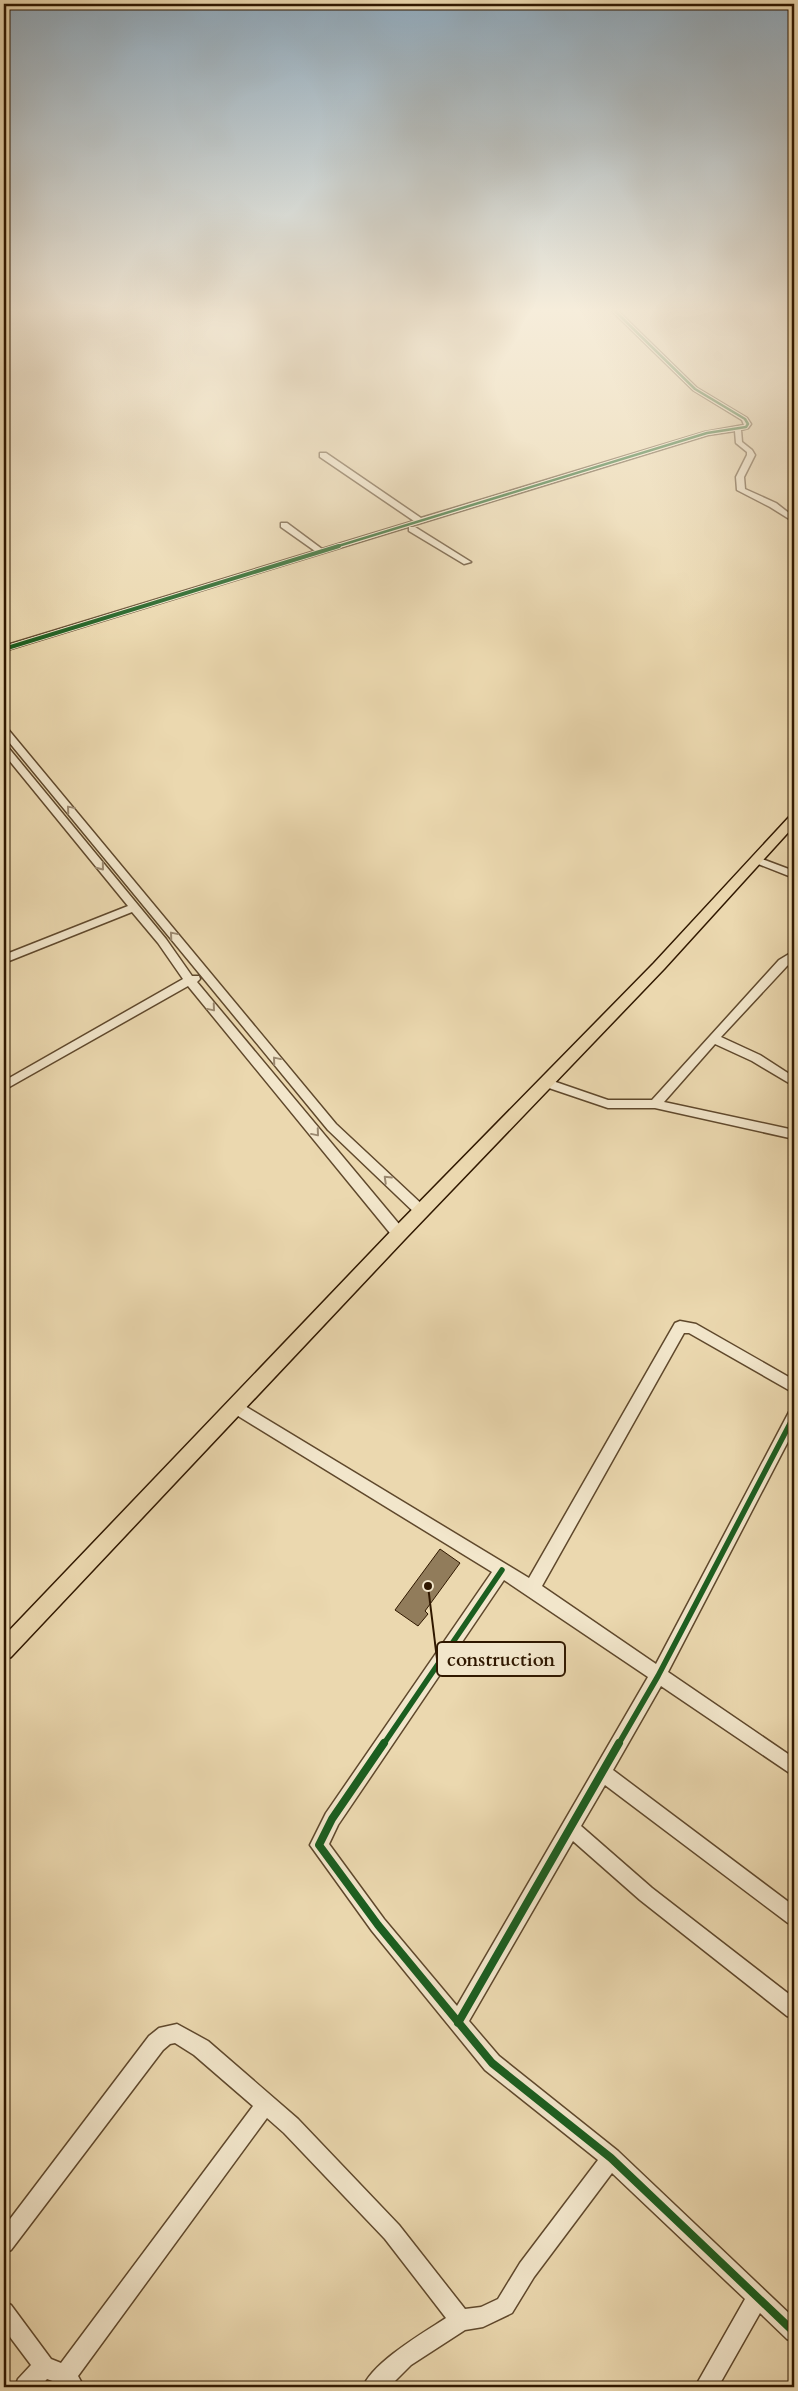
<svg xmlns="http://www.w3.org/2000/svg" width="798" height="2391" font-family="Cardo,serif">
	<rect width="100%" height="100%" fill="#ebd8af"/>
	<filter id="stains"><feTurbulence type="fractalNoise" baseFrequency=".004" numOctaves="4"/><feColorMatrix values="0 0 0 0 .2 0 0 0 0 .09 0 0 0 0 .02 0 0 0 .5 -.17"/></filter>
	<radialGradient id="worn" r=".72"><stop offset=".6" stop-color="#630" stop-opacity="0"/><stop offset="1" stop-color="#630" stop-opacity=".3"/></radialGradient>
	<path fill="#917c5b" stroke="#301800" d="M440 1549 460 1563 425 1611 428 1614 418 1626 395 1610Z"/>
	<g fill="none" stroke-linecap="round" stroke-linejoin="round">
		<defs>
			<path id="minor" d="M612 311H618L697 388 747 418 751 424 748 428 741 430 742 442 752 450 755 455 744 477 745 489 776 503 794 517V522L770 507 737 490 736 477 747 455V452L736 443 735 431 708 435 4 651V646L315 551 281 527V523H287L322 549 414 521 320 457V453H326L421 518 705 432 744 425 742 420 693 390Z
				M409 527H415L471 562 464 564 409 531Z
				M4 727 7 728 336 1124 426 1208 428 1212 426 1216H418L328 1130 4 736Z
				M4 745 7 746 166 939 192 976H199L200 979 197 982 404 1230 405 1234 404 1238H394L188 986 4 1090V1081L183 979 158 943 132 912 4 963V955L128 906 4 754Z
				M757 857 794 871V878L753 862 752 860Z
				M794 951V960L787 966 721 1037 760 1055 794 1077V1086L752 1061 715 1044 664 1102 794 1130V1139L655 1108H608L543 1086 541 1083 547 1079 608 1100H652L779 960Z
				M680 1321 696 1324 794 1380V1393L689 1333H684L542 1586 656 1664 789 1412 794 1410V1430L668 1672 794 1758V1776L661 1686 613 1770 794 1906V1926L788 1923 605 1785 581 1826 652 1888 794 1998V2018L787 2016 640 1900 573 1841 469 2021 499 2056 618 2151 794 2318V2342L787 2339 760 2313 718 2387H695L745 2299 612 2173 534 2277 512 2313 483 2327 465 2330 411 2365 389 2387H363C373 2362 423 2333 446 2318L385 2239 284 2133 267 2118 78 2376 84 2387H60L58 2383 47 2379 40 2387H15L18 2379 31 2365 4 2329V2302L11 2305 51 2359 61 2363 253 2106 194 2055 175 2043 170 2044 163 2050 11 2250 4 2253V2227L149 2036 159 2028 177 2024 208 2041 298 2119 399 2225 465 2309 481 2307 498 2299 520 2263 598 2160 485 2070 372 1931 310 1845 326 1813 492 1572 230 1411 228 1407 230 1403 235 1401 240 1403 529 1578 675 1323ZM504 1580 648 1677 457 2006 384 1919 329 1844 338 1825Z"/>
			<path id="major" d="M794 815V826L664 969 405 1239 11 1657 4 1660V1636L393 1229 654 963 790 816Z"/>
		</defs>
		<use href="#minor" stroke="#5f482c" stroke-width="3"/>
		<use href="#major" stroke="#301800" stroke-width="3"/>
		<use href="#minor" fill="#f2e6cb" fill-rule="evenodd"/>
		<use href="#major" fill="#ebd8af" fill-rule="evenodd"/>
		<defs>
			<path id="cycleway-far3" d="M335 547 707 433 746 427 748 424 745 419 695 389 615 311"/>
			<path id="cycleway-far2" d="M4 649 339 546"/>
			<path id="cycleway-far1" d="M383 1745 502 1570
				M618 1745 658 1676 794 1416"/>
			<path id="cycleway" d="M384 1743 332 1819 319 1845 378 1925 492 2063 611 2158 794 2332
				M458 2023 619 1743"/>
		</defs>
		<use href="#cycleway-far3" stroke="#f2e6cb" stroke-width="4.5"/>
		<use href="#cycleway-far2" stroke="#f2e6cb" stroke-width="6"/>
		<use href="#cycleway-far1" stroke="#f2e6cb" stroke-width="9"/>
		<use href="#cycleway" stroke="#f2e6cb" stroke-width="11"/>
		<use href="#cycleway-far3" stroke="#1b5e20" stroke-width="2.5"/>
		<use href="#cycleway-far2" stroke="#1b5e20" stroke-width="4"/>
		<use href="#cycleway-far1" stroke="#1b5e20" stroke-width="5.5"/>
		<use href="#cycleway" stroke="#1b5e20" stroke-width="8"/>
	</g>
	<defs><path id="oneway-chevron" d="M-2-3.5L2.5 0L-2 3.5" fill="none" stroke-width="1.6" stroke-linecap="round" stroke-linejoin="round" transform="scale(1.25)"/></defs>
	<g stroke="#9b8970">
		<use href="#oneway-chevron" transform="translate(70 809) rotate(-130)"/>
		<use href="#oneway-chevron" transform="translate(101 867) rotate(51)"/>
		<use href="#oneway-chevron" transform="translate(173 935) rotate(-130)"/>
		<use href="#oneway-chevron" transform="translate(212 1008) rotate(50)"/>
		<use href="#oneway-chevron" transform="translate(276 1060) rotate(-130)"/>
		<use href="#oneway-chevron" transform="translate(316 1133) rotate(50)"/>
		<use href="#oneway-chevron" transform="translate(387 1179) rotate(-136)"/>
	</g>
	<linearGradient id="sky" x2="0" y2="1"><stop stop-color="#8fa8ba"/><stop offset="0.48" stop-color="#f6eddb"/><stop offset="1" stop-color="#f6eddb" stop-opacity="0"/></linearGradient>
	<rect width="798" height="646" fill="url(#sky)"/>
	<path fill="none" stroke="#301800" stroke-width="2" d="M428 1586L437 1659"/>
	<circle fill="#301800" stroke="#f2e6cb" stroke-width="2" cx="428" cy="1586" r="5"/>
	<rect fill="#f2e6cb" stroke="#301800" stroke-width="2" x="437" y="1642" width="128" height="34" rx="5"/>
	<g font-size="19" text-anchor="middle" font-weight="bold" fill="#301800">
		<text x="501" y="1666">construction</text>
	</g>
	<rect width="798" height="2391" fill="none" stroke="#ebd8af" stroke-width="20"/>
	<rect x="5" y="5" width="788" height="2381" fill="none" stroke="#301800" stroke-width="2.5"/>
	<rect x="10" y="10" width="778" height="2371" fill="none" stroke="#301800"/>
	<rect width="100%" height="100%" filter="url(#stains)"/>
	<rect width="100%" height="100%" fill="url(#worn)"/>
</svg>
